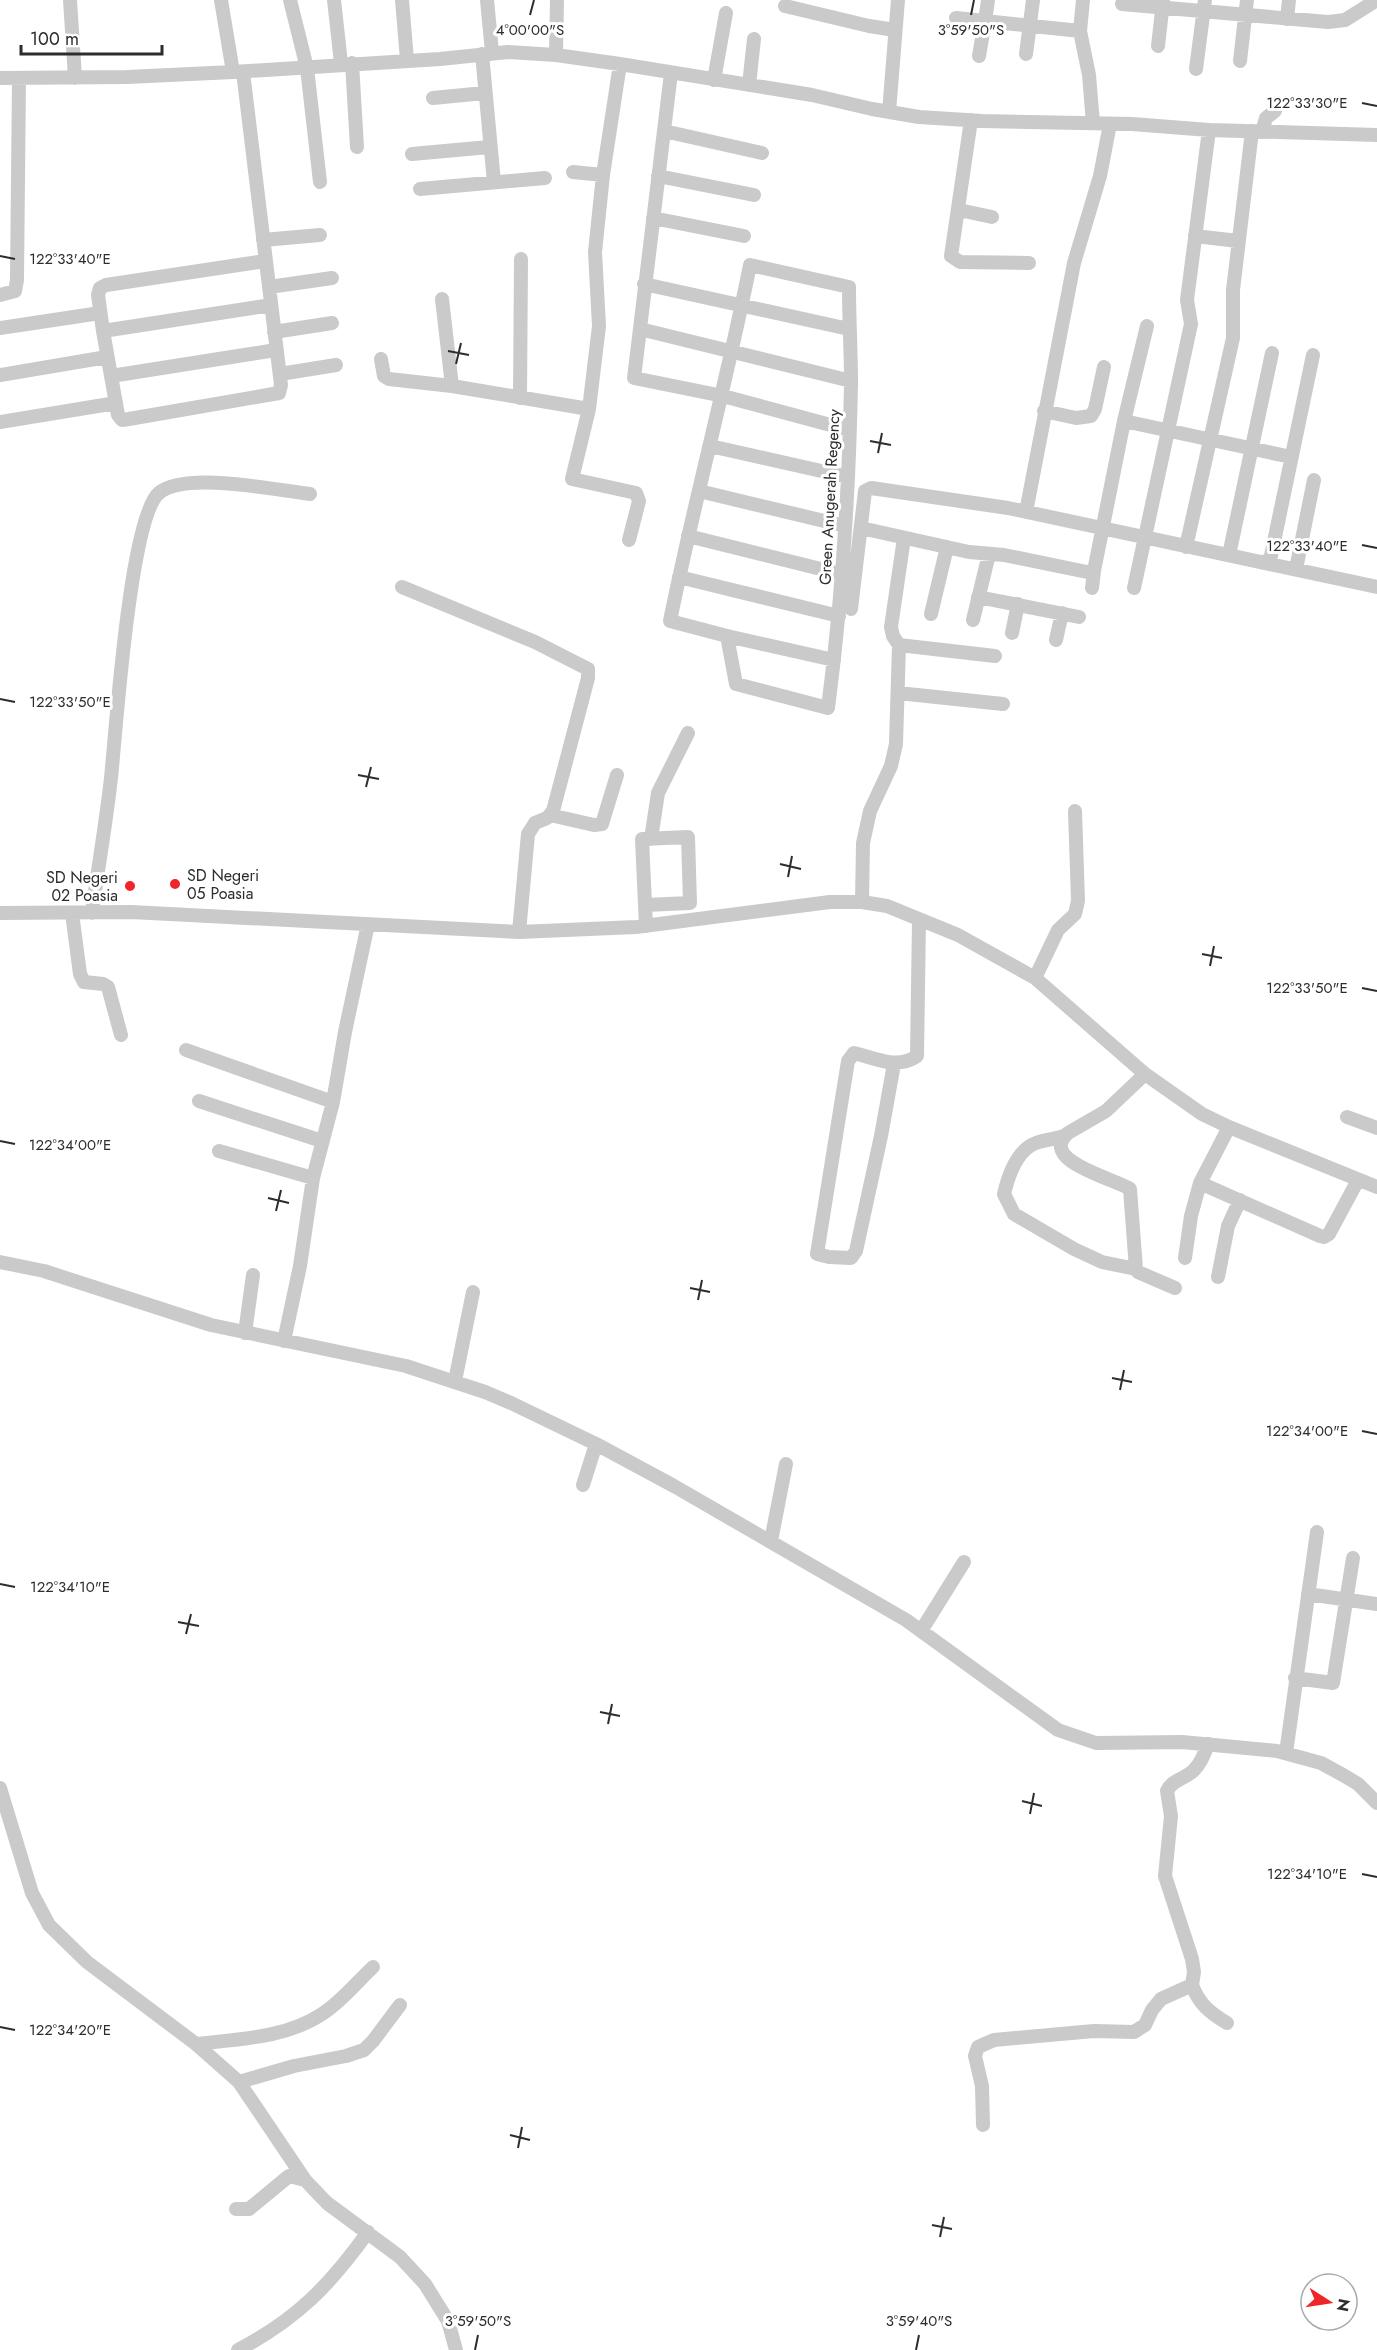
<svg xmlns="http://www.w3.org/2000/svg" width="1377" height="2350" font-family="Jost,sans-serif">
	<rect width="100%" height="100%" fill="#fff"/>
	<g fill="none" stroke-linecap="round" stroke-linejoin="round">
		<path stroke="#cacaca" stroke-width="14" d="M70 0 75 78
			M221 0 233 72 440 59 508 52 556 55 620 64 812 95 872 109 919 117 982 121 1132 124 1209 130 1377 135
			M290 0 307 68 320 182
			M334 0 341 63
			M402 0 407 60
			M487 0 492 52
			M1083 0 1080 31 1089 75 1093 123
			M1122 4 1328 22 1345 20 1372 3
			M785 6 869 26 895 30
			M956 18 985 21 988 0
			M1287 19 1289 0
			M1158 46 1163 2
			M482 54 494 182
			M1026 54 1033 0
			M556 55 557 0
			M979 56 985 21 1080 31
			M1240 61 1247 0
			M352 63 357 147
			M620 64 603 175 595 252 599 326 589 409 572 479 636 493 639 501 629 540
			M1196 69 1205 0
			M243 72 281 385 279 393 129 419 122 420 118 415 103 331 271 305
			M671 73 634 378 723 396 849 430
			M0 78 127 77 233 72
			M714 80 726 13
			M749 85 754 39
			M433 98 484 93
			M889 112 898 0
			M971 120 951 256 960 262 1029 263
			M664 131 762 153
			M1262 132 1266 118 1275 111
			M412 154 489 147
			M573 172 603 175
			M658 176 754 195
			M420 189 545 178
			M959 210 992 217
			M653 218 744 236
			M1195 236 1238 241
			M263 240 320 235
			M644 284 849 329
			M269 287 332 278
			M0 295 15 291 17 280 19 78
			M442 299 452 386 589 409
			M0 328 100 313
			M640 329 851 381
			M103 331 98 295 100 288 106 285 265 261
			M274 332 332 323
			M381 359 384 376 389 379 452 386
			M280 374 336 365
			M0 375 107 357
			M111 376 276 350
			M520 398 521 259
			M1044 411 1076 418 1091 416 1095 409 1104 367
			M1124 421 1291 457
			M0 422 116 403
			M710 446 848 477
			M699 491 845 526
			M1026 512 1074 263 1100 176 1110 124
			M861 528 969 552 1004 555 1087 572 1094 571 1124 421 1147 326
			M688 536 841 574
			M1186 547 1233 338V290L1252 131
			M1229 555 1272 353
			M1266 563 1271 556 1313 355
			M1296 569 1314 480
			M679 577 839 616
			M402 587 535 642 588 669V678L553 811 547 818 535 823 528 834 519 932
			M1092 588 1094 571
			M1134 588 1191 324 1187 300 1209 130
			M978 597 1079 617
			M851 609 865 491 871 488 1008 508 1377 587
			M931 614 947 547
			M973 620 989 554
			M1012 633 1018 604
			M727 636 736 684 828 708C842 601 849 492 851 383 851 351 849 319 849 287L750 265C726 385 694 502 670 621L727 636 834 660
			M1056 640 1062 613
			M899 645 893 636 891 627 904 538
			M898 693 1003 704
			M550 815 594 825 602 824 617 775
			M651 839 658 793 688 733
			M862 902 863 843 870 811 891 766 896 744 899 645 995 656
			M645 905 690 903 688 837 642 839 646 926
			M0 913 131 912 519 932 636 927 830 902H862L887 906 958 935 1035 978 1145 1074 1202 1114 1229 1127 1377 1187
			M72 913 80 974 84 982 103 984 108 987 121 1035
			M92 913C98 868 106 823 111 778 116 730 130 517 159 493 185 471 276 490 310 494
			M1035 978 1058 930 1075 914 1078 901 1075 811
			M186 1050 333 1102
			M894 1064 881 1136 856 1251 851 1258 829 1257 817 1254 848 1061 854 1053C875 1058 897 1070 917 1056L919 920
			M1145 1074 1106 1111 1068 1133C1037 1161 1116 1179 1130 1189L1136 1269 1138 1272 1175 1288
			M199 1101 322 1141
			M1347 1117 1377 1128
			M1229 1127 1200 1183 1320 1236 1324 1237 1329 1234 1358 1180
			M1064 1136C1055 1139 1044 1140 1036 1143 1017 1150 1008 1177 1004 1194L1014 1214 1074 1249 1102 1262 1136 1269
			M219 1151 313 1178
			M1185 1258 1191 1216 1200 1183
			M0 1262 44 1271 211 1325 406 1366 485 1392 511 1403 596 1444 674 1486 906 1620 1058 1730 1096 1743 1182 1742 1277 1751 1321 1763 1343 1775 1358 1784 1377 1803
			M1218 1277 1228 1226 1240 1200
			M245 1333 253 1275
			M284 1341 300 1266 313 1178 333 1102 345 1032 368 924
			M455 1381 473 1292
			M583 1485 596 1444
			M771 1541 786 1464
			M1308 1594 1377 1604
			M921 1631 964 1562
			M1295 1678 1333 1683 1353 1558
			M1286 1753 1317 1532
			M0 1788 32 1893 49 1925 87 1962 196 2044 239 2082 305 2180 327 2203 400 2257 425 2284 448 2321 456 2350
			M1192 1985C1199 2004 1210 2013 1227 2023
			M196 2044C239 2039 286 2038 322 2014 340 2003 358 1981 373 1967
			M239 2082 294 2066 346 2056 364 2050 373 2041 400 2005
			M983 2125 982 2086 975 2056 978 2047 994 2040 1094 2031 1134 2032 1145 2025 1152 2010 1161 1999 1192 1985 1194 1972 1192 1959 1165 1876 1171 1816 1167 1791C1172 1779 1186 1779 1194 1770 1201 1763 1205 1753 1208 1744
			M236 2209H249L289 2176 305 2180
			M238 2350C297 2319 330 2285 368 2232"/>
	</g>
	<path fill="none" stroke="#2d2d2d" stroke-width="2" d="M530 15 534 0M971 15 974 0M1362 103 1377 106M0 256 15 259M448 351 469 355M456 364 461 343M870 441 891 445M878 453 882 433M1362 545 1377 548M0 699 15 702M358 775 379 779M366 787 371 767M780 864 801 869M788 877 792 856M1202 954 1222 958M1210 966 1214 946M1362 988 1377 991M0 1141 15 1144M268 1198 289 1203M276 1211 281 1190M690 1288 710 1292M698 1300 702 1280M1112 1378 1132 1382M1120 1390 1124 1370M1362 1431 1377 1434M0 1584 15 1587M178 1622 199 1626M186 1634 191 1614M600 1712 620 1716M608 1724 612 1704M1022 1801 1042 1806M1030 1814 1034 1793M1362 1874 1377 1877M0 2027 15 2030M510 2135 530 2140M518 2148 522 2127M932 2225 952 2229M940 2237 944 2217M475 2350 478 2335M916 2350 919 2335"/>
	<g fill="#ee2529" stroke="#fff" stroke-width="2">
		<circle cx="175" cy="884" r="6"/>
		<circle cx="130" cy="886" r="6"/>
	</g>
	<g text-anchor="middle" stroke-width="6" stroke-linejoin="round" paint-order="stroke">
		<g font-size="16" fill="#2d2d2d" stroke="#fff">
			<text transform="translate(829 497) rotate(-87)" y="6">Green Anugerah Regency</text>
		</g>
		<g font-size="16" fill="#2d2d2d" stroke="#fff" text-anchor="start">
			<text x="187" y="881">SD Negeri<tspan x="187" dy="18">05 Poasia</tspan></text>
			<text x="118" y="883" text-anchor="end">SD Negeri<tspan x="118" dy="18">02 Poasia</tspan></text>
		</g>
	</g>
	<g font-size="15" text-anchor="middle" fill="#2d2d2d" stroke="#fff" stroke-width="6" stroke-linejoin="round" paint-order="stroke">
		<text x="530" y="35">4°00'00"S</text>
		<text x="971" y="35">3°59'50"S</text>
		<text x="1307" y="108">122°33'30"E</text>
		<text x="70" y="264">122°33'40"E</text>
		<text x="1307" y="551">122°33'40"E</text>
		<text x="70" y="707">122°33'50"E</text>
		<text x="1307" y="993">122°33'50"E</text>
		<text x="70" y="1150">122°34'00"E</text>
		<text x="1307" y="1436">122°34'00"E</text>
		<text x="70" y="1592">122°34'10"E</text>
		<text x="1307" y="1879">122°34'10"E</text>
		<text x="70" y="2035">122°34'20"E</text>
		<text x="478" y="2326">3°59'50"S</text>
		<text x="919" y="2326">3°59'40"S</text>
	</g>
	<g transform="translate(1329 2302) rotate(102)"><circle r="28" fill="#ffffff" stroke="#ababab" stroke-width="1.5"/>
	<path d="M0-4.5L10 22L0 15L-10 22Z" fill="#ee2529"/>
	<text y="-9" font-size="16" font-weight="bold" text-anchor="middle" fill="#2d2d2d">N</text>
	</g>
	<path d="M21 45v9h141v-9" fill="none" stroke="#2d2d2d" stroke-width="3"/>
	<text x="30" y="45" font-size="18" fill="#2d2d2d" stroke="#ffffff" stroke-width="4.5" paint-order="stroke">100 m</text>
</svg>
